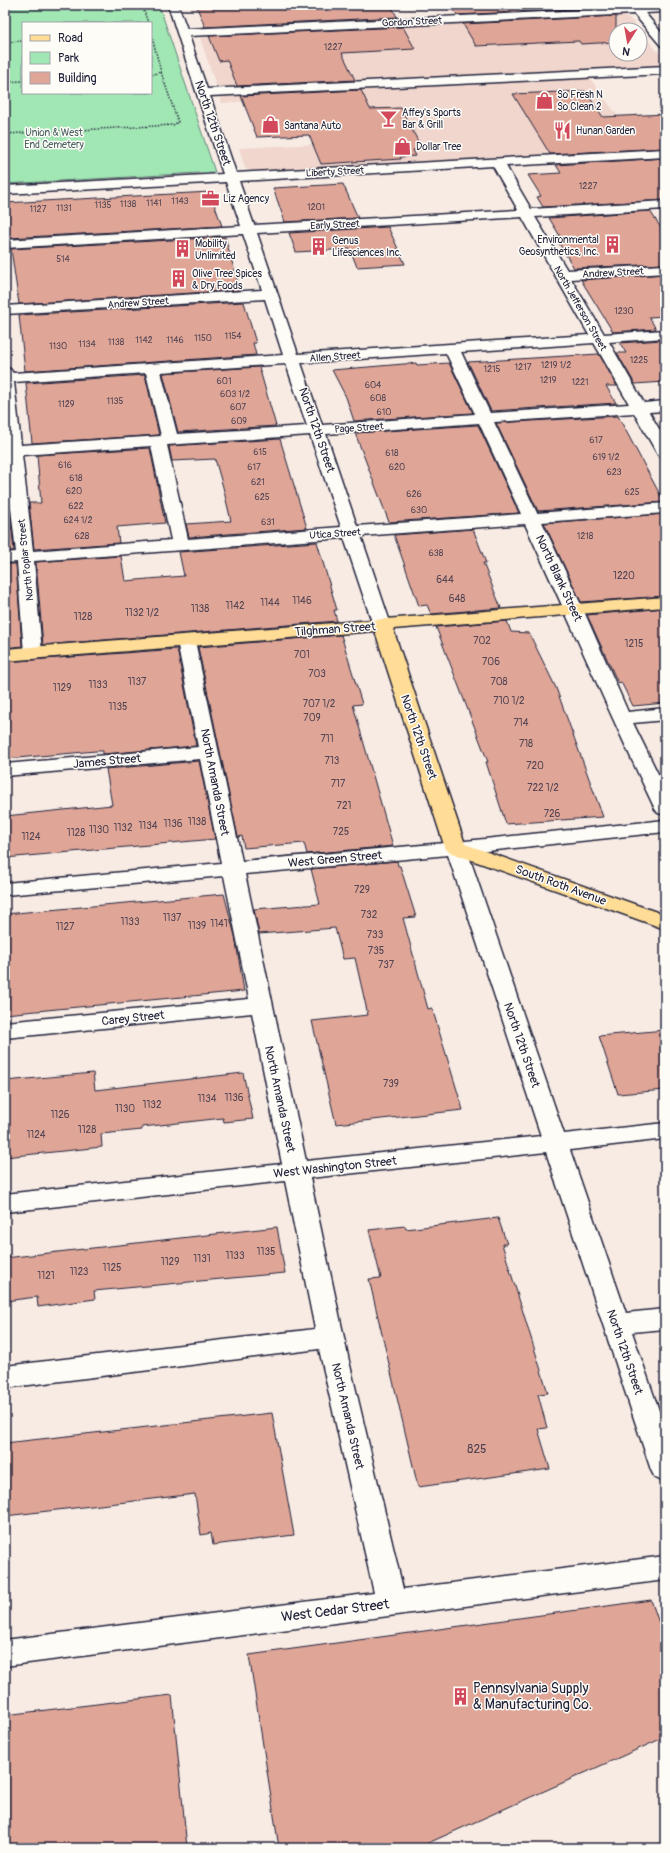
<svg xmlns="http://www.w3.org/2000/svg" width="670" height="1853" font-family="Pangolin,sans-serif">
	<rect width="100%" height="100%" fill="#f7ebe4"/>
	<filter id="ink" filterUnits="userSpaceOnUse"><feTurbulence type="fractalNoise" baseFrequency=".025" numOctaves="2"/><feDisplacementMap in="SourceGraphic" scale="8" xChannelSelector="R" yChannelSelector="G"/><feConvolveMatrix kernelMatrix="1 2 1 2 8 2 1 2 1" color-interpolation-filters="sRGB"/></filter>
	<g filter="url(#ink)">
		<path fill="#f0d6cd" d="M620 15 629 18 640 30H616V54H640V30L665 61V72L588 76 643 150 256 171 248 170 245 168 239 148 341 143 320 97 222 103 200 38 208 36Z"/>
		<path fill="#a1e7b4" stroke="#628478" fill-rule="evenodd" d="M5 5H159L215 172 5 184ZM23 23H151V93H23Z"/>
		<path fill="#dfa698" stroke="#22223b" d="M196 5H391L397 17 205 27Z
			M451 5H608L610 7 457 15Z
			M616 16V42L581 44 579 41 476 46 463 24Z
			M403 27 415 49 342 53 355 80 237 86 227 60 219 61 209 36Z
			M361 90 370 109 401 108 422 149 413 150 416 156 400 157 401 159 321 164 309 135 257 137 241 96Z
			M585 91 603 117 665 114V148L550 154 513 94Z
			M665 158V200L543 207 537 197 541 196 528 175 561 173 556 165Z
			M343 184 358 218 285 222 273 188Z
			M210 192 222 226 9 238 8 230H7L5 203Z
			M650 211 665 234V264L574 268 555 237 560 236 549 218Z
			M388 227 405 264 357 267 350 249 296 252 289 233Z
			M225 237 240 290 19 304 11 249Z
			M665 274V316L649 317 656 329 613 332 581 280Z
			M244 302 256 343H253L256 355 25 371 19 315Z
			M662 340 665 345V382L635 384 617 353H626L620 343Z
			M599 354 617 386H606L616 403 491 411 468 362Z
			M416 363 417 365 449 363 473 413 354 421 346 397 332 370Z
			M259 367 276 426 178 432 163 373Z
			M145 375 159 435 32 443 26 383Z
			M618 416 664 502 538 511 496 423Z
			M478 425 519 513 389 522 355 433Z
			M280 439 307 528 189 537 186 524 231 521 223 487 215 459 172 461 169 446Z
			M150 448 165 523 117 527 119 543 34 549 29 503H41L37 455Z
			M5 504H9L14 551H5Z
			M665 514V596L581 602 544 523Z
			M473 529 486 563H483L501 608 431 614 427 605 419 606 394 535Z
			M317 542 337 610H334L337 621 43 645 36 562 121 556 125 581 184 576 179 552Z
			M5 564H16L22 646 5 648Z
			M665 608V703L633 706 621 682 618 683 587 615Z
			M507 621 511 632 529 633 556 688 603 817 506 824 486 762H488L436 627Z
			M341 635 362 704 353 705 393 846 307 854 304 843 244 848 242 836 238 837 198 647Z
			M177 649 196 746 103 754V751H96L5 759V662Z
			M199 761 215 839 5 858V816L112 805 106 769Z
			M397 861 398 866H400L416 917 403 918 428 1009 432 1008 463 1110 336 1124 312 1021 368 1015 355 958 343 959 335 928 259 934 254 909 320 904 311 869Z
			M224 894 235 936 244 991 5 1014V914Z
			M665 1030V1090L618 1094 599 1036Z
			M93 1073 95 1090 243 1073 253 1119 224 1122 223 1118 142 1127V1130L101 1134 102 1147 5 1157V1081Z
			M498 1218 507 1244H502L548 1393 538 1394 547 1428 538 1429 550 1469 418 1487 369 1279 381 1278 369 1230 405 1226 406 1229Z
			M277 1227 285 1273 94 1291 95 1299 38 1307 37 1297 5 1301V1258Z
			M272 1413 294 1535 213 1545 211 1533 201 1535 195 1494 5 1516V1443Z
			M651 1600 665 1640V1737L417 1848H279L249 1655Z
			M172 1695 187 1848H5V1715Z"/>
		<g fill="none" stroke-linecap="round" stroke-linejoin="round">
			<defs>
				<path id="minor" d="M168 5H178L187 29 628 8 627 5H638L640 7 665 6V12L645 13 665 37V47L661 46 634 14 189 36 207 89 665 66V74L210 96 236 173 665 149V157L506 166 531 209 665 201V209L535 217 567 270 665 265V273L571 279 604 334 665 330V338L609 342 644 403 665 401V411L649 412 665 439V458L659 456 657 453 634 413 494 422 537 513 665 503V513L542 522 583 609 628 712 665 708V720L633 723 665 788V815L658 813 655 809C610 715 569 619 525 524L361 536 391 625 388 629 382 631 376 629 373 625 344 538 34 561 42 653 40 657 33 659 26 657 24 653 17 562 5 563V553L16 552 5 456V367L10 369 13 373 283 355 265 299 5 314V306L262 290 243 234 5 248V240L241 226 226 182 5 194V186L223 174ZM493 166 518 210 254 225 239 181ZM522 217 589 335 298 354 257 233ZM594 343 629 404 490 413 461 352ZM446 353 475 414 322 425 301 363ZM286 364 307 426 177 434 161 372ZM146 373 161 436 21 445 14 382ZM479 423 521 514 357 526 326 434ZM310 435 341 527 188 539 167 445ZM151 446 171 540 33 551 22 455Z
					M186 635 193 637 195 641 242 861 456 842 665 820V832L468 853 564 1134 665 1123V1139L570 1150 626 1313 665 1309V1329L632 1332 665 1428V1481L655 1478 651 1470 546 1152 310 1178 349 1361 403 1589 665 1556V1580L5 1666V1640L374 1593 319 1349 5 1388V1366L315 1329 285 1181 5 1212V1194L282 1164 252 1013 5 1038V1022L249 999 224 876 5 895V883L221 863 200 759 5 776V764L198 747 177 641 179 637ZM448 855 541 1136 306 1161 245 874Z"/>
				<path id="major" d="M665 597V607L393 629 465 844 665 915V929L449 852 445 848 375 631 5 661V649Z"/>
			</defs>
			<use href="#minor" stroke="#22223b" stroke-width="3"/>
			<use href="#major" stroke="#22223b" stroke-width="3"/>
			<path stroke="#22223b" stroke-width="1.5" stroke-dasharray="1.5 1.5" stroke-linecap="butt" d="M142 5 148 23
				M151 33 161 72 151 75
				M5 42 23 41
				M5 82 23 81
				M5 134 173 125 178 122 161 72"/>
			<use href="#minor" fill="#fdfcf7" fill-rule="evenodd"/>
			<use href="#major" fill="#ffdd96" fill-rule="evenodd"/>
		</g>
	</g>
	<defs>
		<symbol id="shop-bare" viewBox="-9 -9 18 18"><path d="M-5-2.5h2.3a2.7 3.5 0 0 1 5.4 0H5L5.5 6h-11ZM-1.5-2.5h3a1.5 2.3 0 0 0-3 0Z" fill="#d1495b" stroke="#fdfcf7" stroke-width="2.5" paint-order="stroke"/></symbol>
		<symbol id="bar-bare" viewBox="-9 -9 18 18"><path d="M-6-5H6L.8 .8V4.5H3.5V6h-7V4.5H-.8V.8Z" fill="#d1495b" stroke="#fdfcf7" stroke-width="2.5" paint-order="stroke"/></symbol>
		<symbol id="restaurant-bare" viewBox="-9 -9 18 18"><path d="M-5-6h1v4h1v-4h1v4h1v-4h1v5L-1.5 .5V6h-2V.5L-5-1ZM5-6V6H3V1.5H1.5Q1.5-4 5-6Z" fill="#d1495b" stroke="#fdfcf7" stroke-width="2.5" paint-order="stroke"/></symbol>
		<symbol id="office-bare" viewBox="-9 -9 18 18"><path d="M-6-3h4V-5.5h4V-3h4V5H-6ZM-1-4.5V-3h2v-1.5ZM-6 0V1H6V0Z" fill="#d1495b" stroke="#fdfcf7" stroke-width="2.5" paint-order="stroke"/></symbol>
		<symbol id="building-bare" viewBox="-9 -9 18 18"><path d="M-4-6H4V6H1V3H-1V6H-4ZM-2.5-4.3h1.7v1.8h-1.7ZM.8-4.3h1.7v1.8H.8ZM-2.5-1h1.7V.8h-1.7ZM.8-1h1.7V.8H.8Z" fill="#d1495b" stroke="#fdfcf7" stroke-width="2.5" paint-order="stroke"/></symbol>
	</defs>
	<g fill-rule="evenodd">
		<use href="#shop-bare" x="532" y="88" width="25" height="25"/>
		<use href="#bar-bare" x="376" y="106" width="25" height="25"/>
		<use href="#shop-bare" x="258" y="112" width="25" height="25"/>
		<use href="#restaurant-bare" x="550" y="118" width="25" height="25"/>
		<use href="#shop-bare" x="390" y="134" width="25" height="25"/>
		<use href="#office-bare" x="198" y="186" width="25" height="25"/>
		<use href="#building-bare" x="600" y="232" width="25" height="25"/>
		<use href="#building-bare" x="306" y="234" width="25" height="25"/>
		<use href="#building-bare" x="170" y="236" width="25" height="25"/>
		<use href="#building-bare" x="166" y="266" width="25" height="25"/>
		<use href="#building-bare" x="448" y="1684" width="25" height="25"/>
	</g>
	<g text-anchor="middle" stroke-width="3" stroke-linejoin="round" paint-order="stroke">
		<g font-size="9" fill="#514352">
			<text x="333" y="50">1227</text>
			<text x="588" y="189">1227</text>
			<text x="180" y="204">1143</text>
			<text x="154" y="206">1141</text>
			<text x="128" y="207">1138</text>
			<text x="103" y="208">1135</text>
			<text x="316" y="210">1201</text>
			<text x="64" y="211">1131</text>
			<text x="38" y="212">1127</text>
			<text x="63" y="262">514</text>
			<text x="624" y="314">1230</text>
			<text x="233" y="339">1154</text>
			<text x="203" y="341">1150</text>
			<text x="144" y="343">1142</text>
			<text x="175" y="343">1146</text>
			<text x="116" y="345">1138</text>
			<text x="87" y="347">1134</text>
			<text x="58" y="349">1130</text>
			<text x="639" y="363">1225</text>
			<text x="556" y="368">1219 1/2</text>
			<text x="523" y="370">1217</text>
			<text x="492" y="372">1215</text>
			<text x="548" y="383">1219</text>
			<text x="224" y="384">601</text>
			<text x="580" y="385">1221</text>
			<text x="373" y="388">604</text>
			<text x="235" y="397">603 1/2</text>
			<text x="378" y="401">608</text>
			<text x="115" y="404">1135</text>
			<text x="66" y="407">1129</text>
			<text x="238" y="410">607</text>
			<text x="384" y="415">610</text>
			<text x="239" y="424">609</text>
			<text x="596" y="443">617</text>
			<text x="260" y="455">615</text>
			<text x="392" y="456">618</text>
			<text x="606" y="460">619 1/2</text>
			<text x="65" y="468">616</text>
			<text x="254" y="470">617</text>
			<text x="397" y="470">620</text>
			<text x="614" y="475">623</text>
			<text x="76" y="481">618</text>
			<text x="258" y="485">621</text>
			<text x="74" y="494">620</text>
			<text x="632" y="495">625</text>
			<text x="414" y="497">626</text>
			<text x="262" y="500">625</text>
			<text x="76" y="509">622</text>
			<text x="419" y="513">630</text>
			<text x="78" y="523">624 1/2</text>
			<text x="268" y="525">631</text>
			<text x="82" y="539">628</text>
			<text x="585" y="539">1218</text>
			<text x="436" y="556">638</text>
		</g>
		<g font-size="10" fill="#22223b" stroke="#fdfcf7">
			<text transform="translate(412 21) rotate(-3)" y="4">Gordon Street</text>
			<text transform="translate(335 171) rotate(-3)" y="4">Liberty Street</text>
			<text transform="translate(335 224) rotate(-3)" y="4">Early Street</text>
			<text transform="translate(613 272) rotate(-3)" y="4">Andrew Street</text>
			<text transform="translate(138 302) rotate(-4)" y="4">Andrew Street</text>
			<text transform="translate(581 308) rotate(60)" y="4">North Jefferson Street</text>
			<text transform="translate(335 356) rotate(-4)" y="4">Allen Street</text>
			<text transform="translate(359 427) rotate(-4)" y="4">Page Street</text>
			<text transform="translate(335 533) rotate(-4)" y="4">Utica Street</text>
			<text transform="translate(25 560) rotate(-96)" y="4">North Poplar Street</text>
		</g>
		<g font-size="10" fill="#22223b" stroke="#fdfcf7" text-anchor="start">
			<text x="557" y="98">So Fresh N<tspan x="557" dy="12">So Clean 2</tspan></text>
			<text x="402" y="116">Affey's Sports<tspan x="402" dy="12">Bar &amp; Grill</tspan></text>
			<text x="284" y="129">Santana Auto</text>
			<text x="576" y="134">Hunan Garden</text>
			<text x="416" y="150">Dollar Tree</text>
			<text x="223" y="202">Liz Agency</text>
			<text x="599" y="243" text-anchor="end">Environmental<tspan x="599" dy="12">Geosynthetics, Inc.</tspan></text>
			<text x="332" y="244">Genus<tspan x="332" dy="12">Lifesciences Inc.</tspan></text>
			<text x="195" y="247">Mobility<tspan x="195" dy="12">Unlimited</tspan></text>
			<text x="192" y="277">Olive Tree Spices<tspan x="192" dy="12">&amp; Dry Foods</tspan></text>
		</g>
		<g font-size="10" fill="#485d5f" stroke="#fdfcf7">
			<text x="54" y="136">Union &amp; West<tspan x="54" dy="12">End Cemetery</tspan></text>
		</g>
		<g font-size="10" fill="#514352">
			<text x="624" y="579">1220</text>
			<text x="445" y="583">644</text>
			<text x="457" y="602">648</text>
			<text x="302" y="604">1146</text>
			<text x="270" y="606">1144</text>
			<text x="235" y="609">1142</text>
			<text x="200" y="612">1138</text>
			<text x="142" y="616">1132 1/2</text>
			<text x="83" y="620">1128</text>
			<text x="482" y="644">702</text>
			<text x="634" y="647">1215</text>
			<text x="302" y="658">701</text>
			<text x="491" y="665">706</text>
			<text x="317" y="677">703</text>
			<text x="137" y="685">1137</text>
			<text x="499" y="685">708</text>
			<text x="98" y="688">1133</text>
			<text x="62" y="691">1129</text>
			<text x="509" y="704">710 1/2</text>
			<text x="319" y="707">707 1/2</text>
			<text x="118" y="710">1135</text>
			<text x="312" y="721">709</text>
			<text x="521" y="726">714</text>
			<text x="327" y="742">711</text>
			<text x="526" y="747">718</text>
			<text x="332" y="764">713</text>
			<text x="535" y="769">720</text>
			<text x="338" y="787">717</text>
			<text x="543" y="791">722 1/2</text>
			<text x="344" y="809">721</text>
			<text x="552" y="817">726</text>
			<text x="197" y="825">1138</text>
			<text x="173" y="827">1136</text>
			<text x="148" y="829">1134</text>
			<text x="123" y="831">1132</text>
			<text x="99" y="833">1130</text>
			<text x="341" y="835">725</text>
			<text x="76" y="836">1128</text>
			<text x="31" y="840">1124</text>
			<text x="362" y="893">729</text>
			<text x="369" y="918">732</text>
			<text x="172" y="921">1137</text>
			<text x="130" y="925">1133</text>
			<text x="219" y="927">1141</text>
			<text x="197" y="929">1139</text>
			<text x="65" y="930">1127</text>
			<text x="375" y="938">733</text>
			<text x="376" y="954">735</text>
			<text x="386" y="968">737</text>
			<text x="391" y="1087">739</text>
			<text x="234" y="1101">1136</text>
			<text x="207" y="1102">1134</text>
			<text x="152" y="1108">1132</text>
			<text x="125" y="1112">1130</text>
			<text x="60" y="1118">1126</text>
			<text x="87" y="1133">1128</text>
			<text x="36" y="1138">1124</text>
			<text x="266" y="1255">1135</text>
			<text x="235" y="1259">1133</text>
			<text x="202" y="1262">1131</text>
			<text x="170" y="1265">1129</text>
			<text x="112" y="1271">1125</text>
			<text x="79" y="1275">1123</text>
			<text x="46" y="1279">1121</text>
		</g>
		<g font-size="12" fill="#22223b" stroke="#fdfcf7">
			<text transform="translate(213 123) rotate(71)" y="4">North 12th Street</text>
			<text transform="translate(317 430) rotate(71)" y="4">North 12th Street</text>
			<text transform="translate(559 578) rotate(65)" y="4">North Blank Street</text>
			<text transform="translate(335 629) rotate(-4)" y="4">Tilghman Street</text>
			<text transform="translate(419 737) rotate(71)" y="4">North 12th Street</text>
			<text transform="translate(107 761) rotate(-5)" y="4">James Street</text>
			<text transform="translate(215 782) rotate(79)" y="4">North Amanda Street</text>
			<text transform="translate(335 859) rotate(-5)" y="4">West Green Street</text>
			<text transform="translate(561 885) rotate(20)" y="4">South Roth Avenue</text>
			<text transform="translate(133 1018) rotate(-6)" y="4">Carey Street</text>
			<text transform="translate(522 1045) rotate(71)" y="4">North 12th Street</text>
			<text transform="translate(280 1099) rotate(78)" y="4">North Amanda Street</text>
			<text transform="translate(335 1167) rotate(-6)" y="4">West Washington Street</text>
			<text transform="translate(625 1352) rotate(71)" y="4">North 12th Street</text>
			<text transform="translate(348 1416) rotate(77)" y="4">North Amanda Street</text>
		</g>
		<g font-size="12" fill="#514352">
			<text x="477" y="1453">825</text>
		</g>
		<g font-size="14" fill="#22223b" stroke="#fdfcf7">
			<text transform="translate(335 1610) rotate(-7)" y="5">West Cedar Street</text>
		</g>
		<g font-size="14" fill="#22223b" stroke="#fdfcf7" text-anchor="start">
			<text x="473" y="1693">Pennsylvania Supply<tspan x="473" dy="16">&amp; Manufacturing Co.</tspan></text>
		</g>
	</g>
	<rect width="670" height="1853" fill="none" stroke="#fdfcf7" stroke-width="20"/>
	<rect x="10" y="10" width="650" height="1833" fill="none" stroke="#22223b" stroke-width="1.5" filter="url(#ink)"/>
	<rect x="22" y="22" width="130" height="72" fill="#fdfcf7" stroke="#a5a5ac"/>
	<rect x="30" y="35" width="20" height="6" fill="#ffdd96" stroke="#a5a5ac"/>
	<text x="58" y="42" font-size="12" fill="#22223b">Road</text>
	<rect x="30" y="52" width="20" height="12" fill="#a1e7b4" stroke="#a5a5ac"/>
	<text x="58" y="62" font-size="12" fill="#22223b">Park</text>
	<rect x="30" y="72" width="20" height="12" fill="#dfa698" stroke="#a5a5ac"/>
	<text x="58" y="82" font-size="12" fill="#22223b">Building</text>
	<g transform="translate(628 42) rotate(191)"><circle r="19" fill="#fdfcf7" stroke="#a5a5ac"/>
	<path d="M0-3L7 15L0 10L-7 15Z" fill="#d1495b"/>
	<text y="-6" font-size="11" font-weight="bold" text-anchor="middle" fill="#22223b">N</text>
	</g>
</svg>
